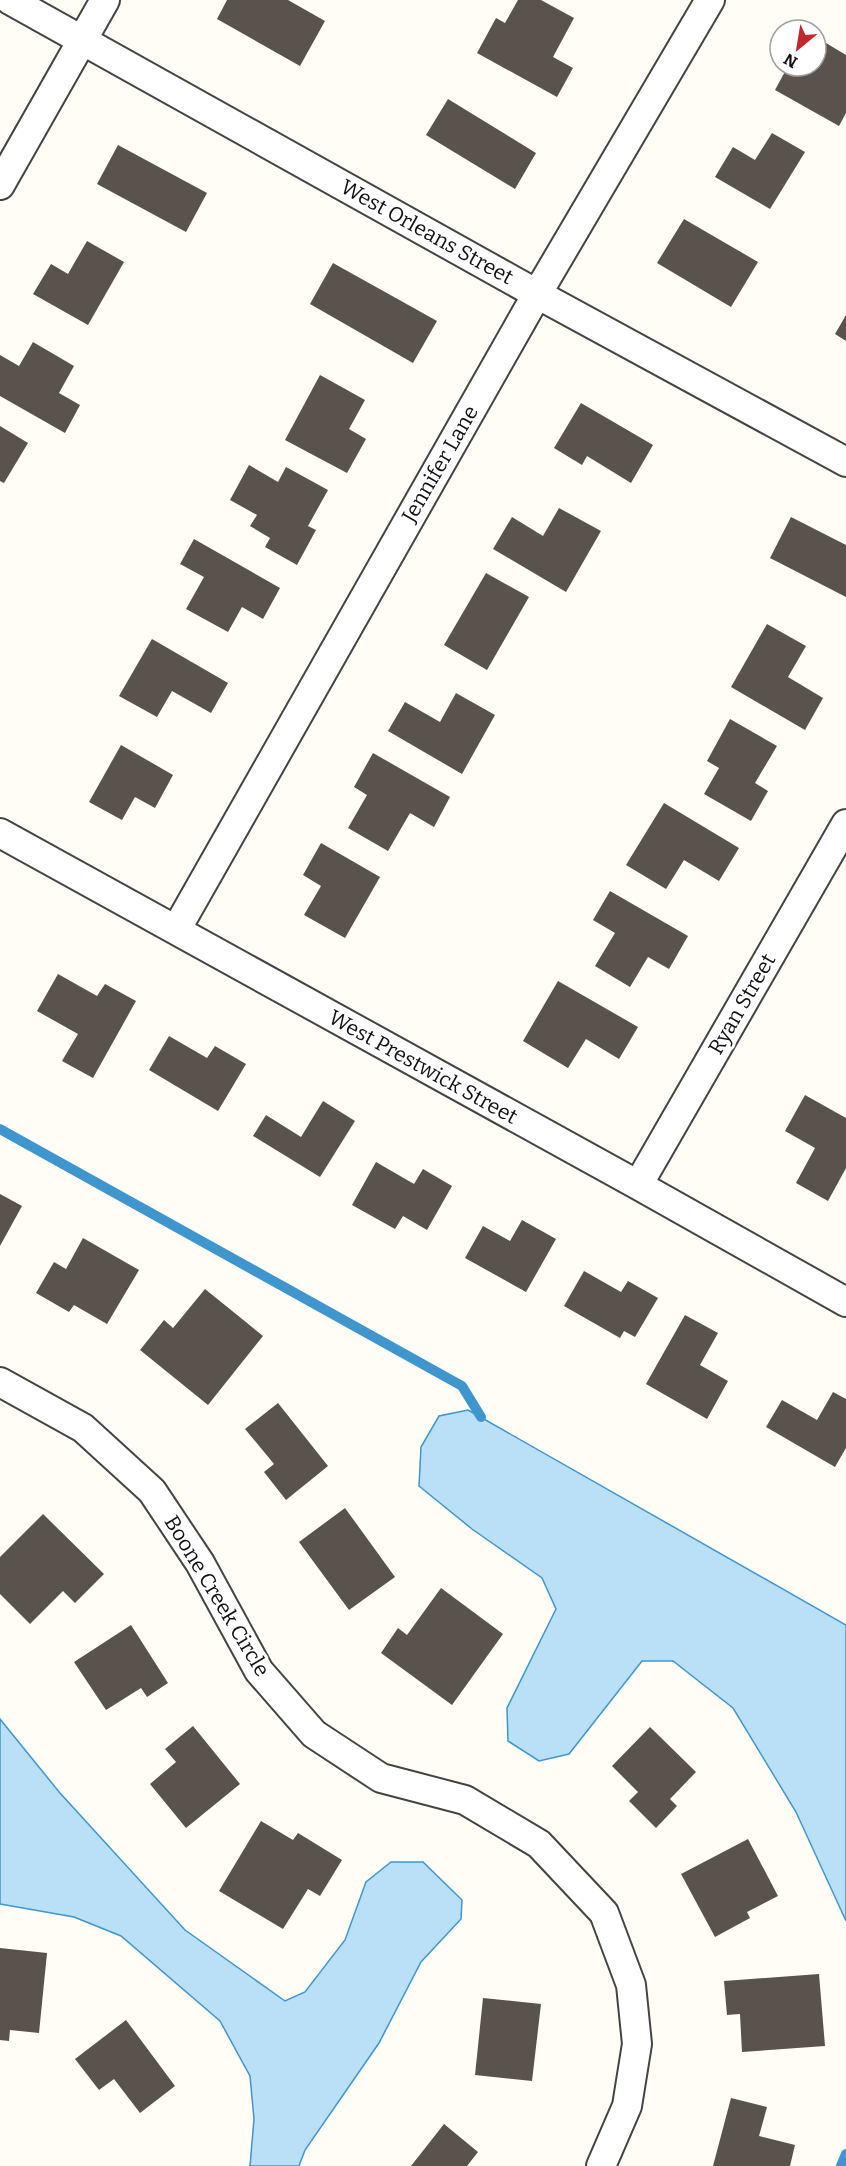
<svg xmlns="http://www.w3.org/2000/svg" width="846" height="2166" font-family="Bitter,serif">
	<rect width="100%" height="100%" fill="#fffdf5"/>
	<path fill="#b9e0f7" stroke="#3f96cf" stroke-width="1.5" d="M468 1410 846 1625V1921L796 1812 733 1708 673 1661H642L569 1754 539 1761 508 1741 507 1708 556 1609 542 1578 472 1529 419 1486 421 1447 439 1416Z
		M0 1719 60 1793 185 1930 285 2001 305 1992 345 1940 366 1882 391 1862H423L462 1900 461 1919 421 1962 379 2043 305 2150 299 2166H250L254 2119 250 2076 220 2021 121 1936 74 1917 0 1904Z"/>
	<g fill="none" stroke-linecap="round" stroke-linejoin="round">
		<path stroke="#3f96cf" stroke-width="10" d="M0 1129 462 1386 481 1417
			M841 2166 846 2154"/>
	</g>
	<path fill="#5a524d" d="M227 0H288L325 21 300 66 217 19Z
		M518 0H541L574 18 553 57 573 68 557 97 477 53 496 18 505 23Z
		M826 43 846 55V113L839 126 775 90 788 66H802L810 71 813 66H816V61Z
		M448 99 536 153 515 189 426 135Z
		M772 133 805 152 770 209 715 177 733 147 755 160Z
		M118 145 207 193 186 232 97 184Z
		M684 219 758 262 731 307 657 263Z
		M87 241 124 262 88 325 33 294 51 264 68 274Z
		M333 263 437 321 413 363 310 304Z
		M846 315V341L835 334Z
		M33 342 74 366 59 393 80 405 65 433 0 396V355L19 366Z
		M320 375 365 400 349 429 366 439 347 473 285 440Z
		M581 403 653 445 631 483 587 456 582 465 554 448Z
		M0 426 28 443 4 483 0 481Z
		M249 465 278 482 286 467 328 490 308 526 316 530 297 565 265 547 270 538 250 526 257 515 230 500Z
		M559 508 601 531 566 592 493 549 512 517 543 536Z
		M791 517 846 545V597L770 558Z
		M194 539 280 588 263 619 242 607 228 632 186 609 204 577 180 564Z
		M486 573 529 597 487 670 444 645Z
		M767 624 806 646 788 677 823 698 805 730 731 687Z
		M152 639 228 683 211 713 172 691 157 717 119 696Z
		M456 693 495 715 462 774 388 731 405 702 440 722Z
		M730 719 777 746 755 783 768 791 751 821 704 794 719 768 707 761Z
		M121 745 173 775 155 808 135 797 122 820 89 802Z
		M373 753 450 797 434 827 410 813 388 851 348 828 367 795 354 787Z
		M664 803 739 848 719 881 684 860 666 889 626 865Z
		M321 843 380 877 345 938 304 915 321 886 303 875Z
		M610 891 688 936 669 969 648 957 630 987 595 966 615 933 593 920Z
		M58 974 97 996 105 984 136 1001 93 1078 62 1061 78 1034 37 1011Z
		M558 981 638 1027 619 1059 586 1039 568 1068 523 1041Z
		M169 1036 207 1058 215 1046 246 1064 218 1111 149 1070Z
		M805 1095 846 1118V1168L828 1201 796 1183 815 1148 785 1131Z
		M323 1101 355 1121 320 1177 253 1136 266 1115 301 1137Z
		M376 1162 414 1184 423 1169 452 1186 427 1230 403 1216 395 1229 352 1205Z
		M0 1194 22 1206 0 1246Z
		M522 1220 556 1239 526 1292 465 1258 483 1226 510 1241Z
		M83 1238 139 1270 107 1324 74 1305 69 1312 36 1293 54 1262 66 1269Z
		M584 1271 621 1292 628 1281 658 1298 635 1337 624 1331 620 1338 564 1306Z
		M205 1289 263 1336 208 1405 140 1350 164 1320 173 1328Z
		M685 1315 718 1333 700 1365 728 1381 707 1419 646 1384Z
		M833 1392 846 1399V1448L835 1467 766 1427 782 1400 817 1420Z
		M278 1403 328 1466 286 1500 264 1472 274 1464 245 1429Z
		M345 1508 395 1577 349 1610 299 1542Z
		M43 1514 104 1574 75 1603 63 1591 30 1624 0 1594V1557Z
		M441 1588 503 1634 452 1705 381 1653 398 1628 407 1635Z
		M131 1625 168 1683 147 1697 141 1688 106 1710 74 1662Z
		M193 1726 240 1784 186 1828 150 1784 176 1762 165 1749Z
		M650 1727 696 1772 670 1799 677 1806 656 1828 629 1801 638 1792 612 1766Z
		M261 1821 293 1840 298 1833 342 1860 320 1896 308 1889 283 1929 219 1891Z
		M748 1839 778 1896 747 1912 750 1918 715 1937 681 1874Z
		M0 1948 47 1953 39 2033 10 2030 9 2041 0 2040Z
		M819 1974 825 2046 742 2052 740 2014 727 2015 724 1981Z
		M483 1998 541 2004 532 2081 475 2075Z
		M126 2020 175 2086 140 2113 114 2079 99 2090 75 2059Z
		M731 2098 767 2107 759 2136 795 2145 790 2166H713Z
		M444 2124 478 2152 467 2166H411Z"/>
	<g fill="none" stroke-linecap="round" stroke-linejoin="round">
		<defs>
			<path id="street" d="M10 0 537 294 846 462
				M0 185 105 0
				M0 833 638 1185 846 1302
				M176 930 537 294 710 0
				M638 1185 846 824
				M0 1382 83 1428 152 1491 200 1563 259 1671 314 1734 381 1778 465 1800 539 1844 604 1913 631 1985 637 2044 627 2106 601 2166"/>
		</defs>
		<use href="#street" stroke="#444" stroke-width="32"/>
		<use href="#street" stroke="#fff" stroke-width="28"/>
	</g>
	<g text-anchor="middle" stroke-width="6" stroke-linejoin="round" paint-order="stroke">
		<g font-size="21" fill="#111" stroke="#fff">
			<text transform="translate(427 232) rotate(29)" y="7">West Orleans Street</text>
			<text transform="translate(440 464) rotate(-60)" y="7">Jennifer Lane</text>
			<text transform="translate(742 1004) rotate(-60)" y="7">Ryan Street</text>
			<text transform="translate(423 1067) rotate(29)" y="7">West Prestwick Street</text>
			<text transform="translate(217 1596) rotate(59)" y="7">Boone Creek Circle</text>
		</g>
	</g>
	<g transform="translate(798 48) rotate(210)"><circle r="28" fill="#ffffff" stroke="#a0a0a0" stroke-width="1.5"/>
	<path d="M0-4.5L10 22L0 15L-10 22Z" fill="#c4262e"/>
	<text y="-9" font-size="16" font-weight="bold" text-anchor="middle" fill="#111111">N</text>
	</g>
</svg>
